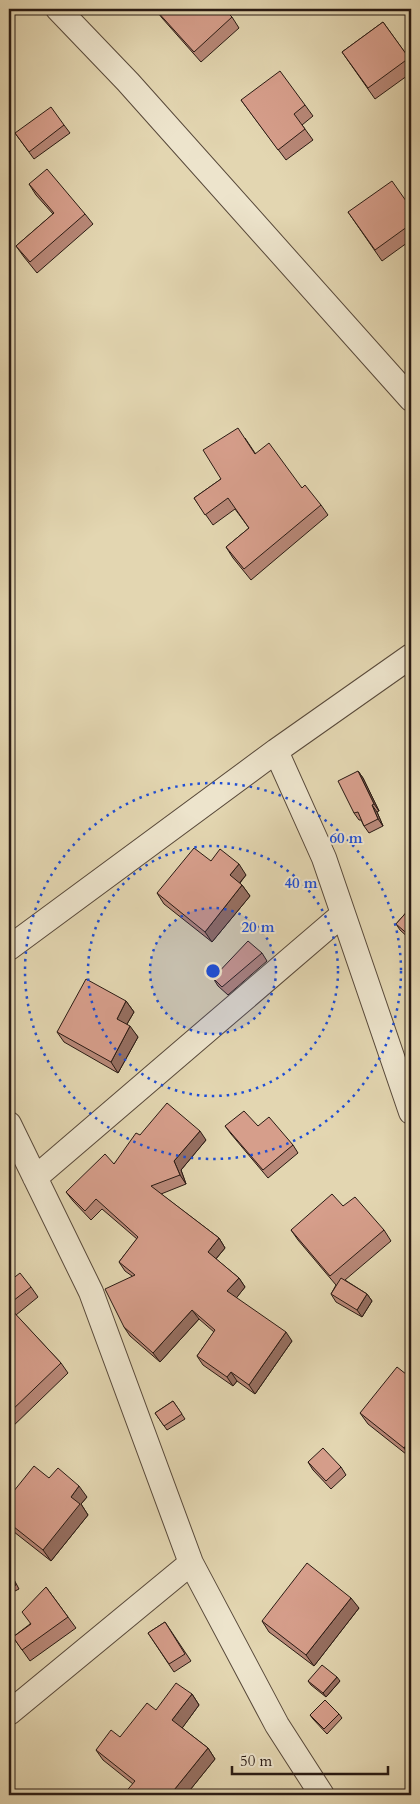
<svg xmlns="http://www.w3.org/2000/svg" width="420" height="1804" font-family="Cardo,serif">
	<rect width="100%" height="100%" fill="#e3d6b1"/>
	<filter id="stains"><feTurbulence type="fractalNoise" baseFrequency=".004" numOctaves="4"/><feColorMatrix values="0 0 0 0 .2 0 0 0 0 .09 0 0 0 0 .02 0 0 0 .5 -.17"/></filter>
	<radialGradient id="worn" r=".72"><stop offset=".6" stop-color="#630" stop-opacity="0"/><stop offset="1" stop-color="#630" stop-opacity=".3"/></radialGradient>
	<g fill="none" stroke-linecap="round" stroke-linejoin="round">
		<defs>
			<path id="minor" d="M58 9 128 82 411 399
				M276 751 324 858 411 1112
				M9 948 276 751 411 656
				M9 1124 91 1292 191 1563 277 1725 322 1795
				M35 1178 343 914
				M9 1713 191 1563"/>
		</defs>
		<use href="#minor" stroke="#58493a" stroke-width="26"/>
		<use href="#minor" stroke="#ede4cc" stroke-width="24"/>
	</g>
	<path fill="#b88878" stroke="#291a13" d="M155 9 232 17 239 28 201 62 162 18Z
		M297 9H304L299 12Z
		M383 22 411 61V73L375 99 342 52Z
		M241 100 305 105 313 116 302 125 313 140 286 160Z
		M64 125 70 133 34 159 15 133Z
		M29 184 85 214 93 224 37 273 24 257 16 246 53 214 36 195Z
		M411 208V240L382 261 348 212Z
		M245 438 255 453 302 488 321 505 328 515 251 580 233 558 226 547 249 528 235 509 213 525 194 498 221 479Z
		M358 771 363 778 379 811 377 812 383 826 369 833 364 826 361 820H359L354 813Z
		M211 861 246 875 240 883 242 885 250 896 212 942 164 904 157 893Z
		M411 907V940L400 930 396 924Z
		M262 953 267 961 228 995 218 986 213 978Z
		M126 1001 134 1012 127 1024 138 1037 118 1073 64 1042 57 1032Z
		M225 1126H258L293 1145 298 1153 268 1178 231 1134Z
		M140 1135 206 1140 181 1170 186 1184 161 1194 219 1238 225 1248 216 1259 239 1278 245 1287 236 1298 292 1341 255 1394 237 1381 233 1386 203 1365 197 1356 214 1332 199 1319 160 1362 130 1336 124 1327 132 1276 125 1271 119 1262 137 1239 102 1209 91 1220 73 1201 66 1192 114 1164Z
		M343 1206 384 1230 391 1241 345 1280 367 1294 372 1301 362 1317 336 1302 331 1294 336 1285 298 1240 291 1230Z
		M9 1278 11 1280 31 1287 38 1297 16 1315 61 1363 68 1373 9 1430Z
		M411 1378V1458L368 1424 360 1413Z
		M173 1401 185 1419 167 1430 155 1413Z
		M308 1462 341 1467 346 1475 331 1489 313 1470Z
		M49 1478 87 1497 81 1504 88 1515 51 1561 9 1528V1497Z
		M9 1570 19 1589 9 1594Z
		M46 1587 76 1628 30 1661 13 1637 30 1624Z
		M359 1608 314 1666 269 1632 262 1621Z
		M165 1622 191 1661 174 1672 148 1633Z
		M308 1681H340L326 1697 311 1685Z
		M192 1694 199 1705 182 1728 208 1748 215 1759 186 1795H123L133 1784 103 1760 96 1750 120 1737 156 1710Z
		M339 1714 342 1718 327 1734 313 1719 310 1715Z"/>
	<path fill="#966f61" stroke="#291a13" d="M358 771 363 778 379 811 374 804Z
		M372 805 377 812 383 826 378 819Z
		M239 864 246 875 237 886 230 875Z
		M242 885 250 896 212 942 205 932Z
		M126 1001 134 1012 124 1029 117 1019Z
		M130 1026 138 1037 118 1073 111 1062Z
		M200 1131 206 1140 181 1170 186 1184 180 1175 174 1161Z
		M219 1238 225 1248 214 1261 208 1252Z
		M239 1278 245 1287 234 1301 227 1291Z
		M367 1294 372 1301 362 1317 357 1310Z
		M192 1310 199 1319 160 1362 153 1353Z
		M286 1332 292 1341 255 1394 249 1385Z
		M231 1372 237 1381 233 1386 227 1377Z
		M411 1439V1458L404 1448Z
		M79 1486 87 1497 81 1504 88 1515 51 1561 43 1550 71 1497Z
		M351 1598 359 1608 314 1666 306 1655Z
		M337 1677 340 1681 326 1697 323 1693Z
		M192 1694 199 1705 180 1731 172 1720Z
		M208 1748 215 1759 186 1795H170Z"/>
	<path fill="#d69e8b" stroke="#291a13" d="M155 9H224L232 17 194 52Z
		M383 22 409 58 368 88 342 52Z
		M280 71 305 105 294 114 305 129 278 150 241 100Z
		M51 107 64 125 29 152 15 133Z
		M47 169 85 214 30 262 16 246 54 213 29 184Z
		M392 181 411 208V224L375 250 348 212Z
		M238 428 255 454 269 443 302 488 305 485 321 505 244 569 226 547 249 528 228 498 205 515 194 498 221 479 203 450Z
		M358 771 374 804 372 805 378 819 364 826 358 812 354 813 338 781Z
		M194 848 211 861 220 849 239 864 230 875 242 885 205 932 157 893Z
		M411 907V937L396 924Z
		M411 940V947L408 944Z
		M248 941 262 953 222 987 213 978Z
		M86 979 126 1001 117 1019 130 1026 111 1062 57 1032Z
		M167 1103 200 1131 174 1161 180 1175 151 1186 219 1238 208 1252 239 1278 227 1291 286 1332 249 1385 231 1372 227 1377 197 1356 215 1330 192 1310 153 1353 124 1327 105 1289 135 1275 119 1262 138 1237 96 1199 85 1211 66 1192 105 1154 114 1164 136 1133 140 1135Z
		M244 1111 258 1126 269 1117 293 1145 263 1170 225 1126Z
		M332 1194 343 1206 355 1197 384 1230 330 1276 291 1230Z
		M20 1273 31 1287 9 1304V1278L11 1280Z
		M341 1278 367 1294 357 1310 331 1294Z
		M9 1307 61 1363 9 1413Z
		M397 1367 411 1378V1439L404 1448 360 1413Z
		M173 1401 182 1414 164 1426 155 1413Z
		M323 1448 341 1467 326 1481 308 1462Z
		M34 1466 49 1478 58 1468 79 1486 71 1497 80 1504 43 1550 9 1523V1497Z
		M307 1563 351 1598 306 1655 262 1621Z
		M9 1571 16 1585 9 1589Z
		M46 1587 68 1617 22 1650 13 1637 31 1624 22 1612Z
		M165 1622 185 1654 169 1664 148 1633Z
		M322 1665 337 1677 323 1693 308 1681Z
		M176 1683 192 1694 172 1720 208 1748 170 1795H123L135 1781 96 1750 111 1730 120 1737 147 1703 156 1710Z
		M325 1700 339 1714 324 1729 310 1715Z"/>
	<circle cx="213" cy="971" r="63" fill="#1d4ed8" fill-opacity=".12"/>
	<g fill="none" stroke="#1d4ed8" stroke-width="2.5" stroke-dasharray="2.5 5">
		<circle cx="213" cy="971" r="63"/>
		<circle cx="213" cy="971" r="125"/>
		<circle cx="213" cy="971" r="188"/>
	</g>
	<circle cx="213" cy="971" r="8" fill="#1d4ed8" stroke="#ede4cc" stroke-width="2.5"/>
	<g font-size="15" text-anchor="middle" font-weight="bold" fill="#1d4ed8" stroke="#ede4cc" stroke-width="4" stroke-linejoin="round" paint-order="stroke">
		<text x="346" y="843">60 m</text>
		<text x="301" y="888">40 m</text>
		<text x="258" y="932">20 m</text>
	</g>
	<rect width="420" height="1804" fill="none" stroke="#e3d6b1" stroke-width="30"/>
	<rect x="10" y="10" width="400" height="1784" fill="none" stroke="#291a13" stroke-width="2.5"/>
	<rect x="15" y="15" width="390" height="1774" fill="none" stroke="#291a13"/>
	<path d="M232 1766v8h156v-8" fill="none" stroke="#291a13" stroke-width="2.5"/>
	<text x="240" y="1766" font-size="15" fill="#291a13" stroke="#ede4cc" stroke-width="4" paint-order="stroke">50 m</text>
	<rect width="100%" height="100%" filter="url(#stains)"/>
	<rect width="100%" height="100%" fill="url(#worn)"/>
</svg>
